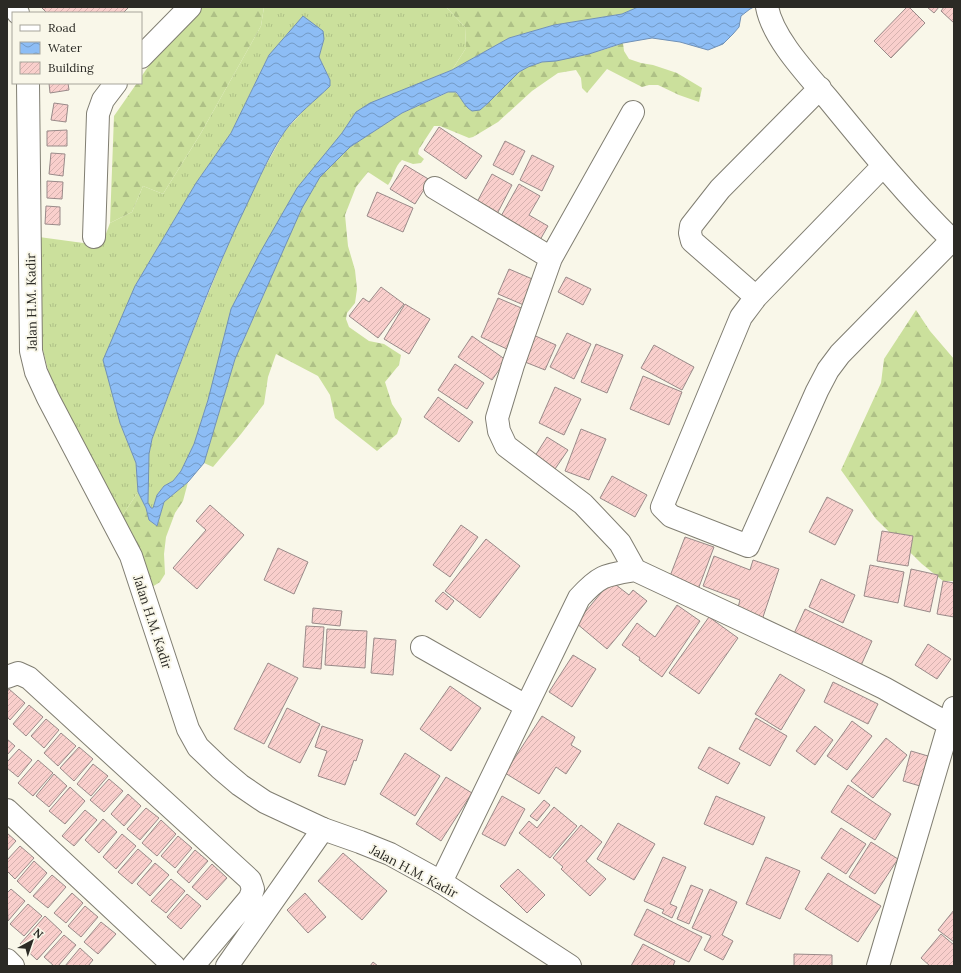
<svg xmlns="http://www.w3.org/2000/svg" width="961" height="973" font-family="Lora,serif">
	<defs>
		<pattern id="grass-tufts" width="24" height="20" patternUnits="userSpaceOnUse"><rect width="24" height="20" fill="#cbe09c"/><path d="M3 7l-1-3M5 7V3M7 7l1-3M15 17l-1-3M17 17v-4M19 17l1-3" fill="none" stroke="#aec086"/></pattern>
		<pattern id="forest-firs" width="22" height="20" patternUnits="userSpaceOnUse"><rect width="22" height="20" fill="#cbe09c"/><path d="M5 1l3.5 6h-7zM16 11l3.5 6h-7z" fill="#aec086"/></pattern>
		<pattern id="water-waves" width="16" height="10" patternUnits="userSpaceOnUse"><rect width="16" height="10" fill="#8dbdf5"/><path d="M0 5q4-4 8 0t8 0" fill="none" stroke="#739ac6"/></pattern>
		<pattern id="building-hatch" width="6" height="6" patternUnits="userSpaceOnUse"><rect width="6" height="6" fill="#f9cfcc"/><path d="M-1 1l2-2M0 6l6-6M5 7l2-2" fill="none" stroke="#d6b2af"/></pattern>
	</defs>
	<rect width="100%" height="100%" fill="#f9f7e9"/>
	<path fill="url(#grass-tufts)" d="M264 7H446L465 27 466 48 452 70 371 103 356 112 342 133 208 400 194 444 181 471 173 481 164 486 157 495 153 508H151L148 503 149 454 152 439 191 336 235 228 261 174 285 131 315 98 323 93 330 80 319 57 324 39 269 55 231 133 196 183 135 286 114 398 120 423 136 463 138 492 120 519 75 433 49 374 40 338 39 237 98 245 104 239 110 223 132 212 143 186 163 194 201 133 261 26Z"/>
	<path fill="url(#forest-firs)" d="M202 7H264L261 26 201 133 163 194 143 186 132 212 110 223 114 116 137 83H141V77L152 61Z
		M446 7H638L622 14 554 25 509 38 452 70 466 48 465 27Z
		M623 43 624 51 629 59 641 63 653 65 677 73 702 88 699 102 679 95 658 85H649L642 87 607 69 587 93 582 88 581 78 576 70 558 73 532 91 498 122 473 137 469 138 440 126H434L419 149 418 154 424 159 421 163 413 164 402 160C394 167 394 177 388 185L368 172 356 187 345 215 348 246 355 270 357 289 355 303 347 313 346 319 349 327 369 341 384 344 401 355 399 365 385 382 392 404 402 419 397 434 377 451 335 418 330 395 318 376 276 354 268 377 264 404 241 434 213 467 204 463 235 359 302 208 320 177 350 147 402 113 449 92H455L462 99 480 110C496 97 510 75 528 67 546 58 569 59 588 54 600 51 612 47 623 43Z
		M916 310 930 331 954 359V581H943L922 564 876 519 841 470 881 383 884 359Z
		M188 482 183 501 175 513 166 537 164 554 165 574 160 582 152 587 120 519 138 492 146 508 149 520 157 526 164 502Z"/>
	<path fill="url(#water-waves)" stroke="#7091b7" d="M638 7H754L750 9 741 16 739 27 733 34 723 44 708 50 680 42 652 38 623 43 589 54 556 61 542 62 528 67 519 72 488 103 480 110 472 111C464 106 462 99 456 92H448L402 113 350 147 320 177 302 208 235 359 204 463 188 482 164 502 157 526 149 520 146 508 138 492 136 463 120 423 103 360 135 286 196 183 231 133 269 55 303 16 323 31 324 39 319 57 330 80V86C315 101 297 114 285 131 270 153 259 179 248 202 211 278 182 359 152 439L149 454 148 503 151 508H153L157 495 164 486 173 481 181 471 194 444 208 400 231 309 261 251 297 188 342 133 356 112 370 103 452 70 509 38 554 25 622 14Z"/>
	<path fill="url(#building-hatch)" stroke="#998a89" d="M41 7H129L123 13H47Z
		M907 7H909L925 23 891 58 874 41Z
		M927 7H939L934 13Z
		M944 7H954V23L941 11Z
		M49 83H68L69 90 50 93Z
		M54 103 68 105 66 122 51 120Z
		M439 127 482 156 466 179 424 150Z
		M67 130V146H47V131Z
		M505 141 525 151 513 175 493 165Z
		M51 153 65 154 63 176 49 174Z
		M532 155 554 166 542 191 520 180Z
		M405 165 430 180 415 204 390 189Z
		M492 174 512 185 497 214 477 202Z
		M47 181 63 182 62 199 47 198Z
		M519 184 540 196 529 215 548 226 540 240 500 218Z
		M377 192 413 208 403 232 367 216Z
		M46 206 60 207V225L45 224Z
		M509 269 537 281 526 306 498 294Z
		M566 277 591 289 583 305 558 292Z
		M381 287 404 304 378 338 349 316 363 298 369 302Z
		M498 298 526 310 509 350 481 337Z
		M405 304 430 319 409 354 384 339Z
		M567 333 591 344 574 379 550 367Z
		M531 334 556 345 545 370 520 360Z
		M472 336 506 360 492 380 458 357Z
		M596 344 623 355 607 393 581 382Z
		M654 345 694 367 682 390 641 368Z
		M455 364 484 383 467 409 438 390Z
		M643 376 682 392 669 425 630 409Z
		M555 387 581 399 564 435 539 423Z
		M438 397 473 422 459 442 424 417Z
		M581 429 606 439 589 480 565 471Z
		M547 437 568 450 555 469 535 456Z
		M612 476 647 495 635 517 600 498Z
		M827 497 853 510 835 545 809 532Z
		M210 505 244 535 197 589 173 568 206 530 196 521Z
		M461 525 478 537 450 577 433 565Z
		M882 531 913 536 908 566 877 561Z
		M685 537 714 547 696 595 667 584Z
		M486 539 520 566 480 618 445 591Z
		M278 548 308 562 294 594 264 580Z
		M714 556 750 570 753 560 779 569 762 620 737 611 740 600 703 586Z
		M870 565 904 572 898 603 864 596Z
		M911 569 938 575 930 612 904 606Z
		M821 579 855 595 843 623 809 607Z
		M611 581 629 595 633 590 647 601 607 649 576 623Z
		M943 581 954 583V617L937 614Z
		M443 592 454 601 447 610 435 601Z
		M677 605 700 621 662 677 639 660 640 658 622 645 637 623 655 637Z
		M313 608 342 611 340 626 312 623Z
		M805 609 872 641 859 670 792 638Z
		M709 617 738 638 699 694 669 673Z
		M306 626 324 627 321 669 303 667Z
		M327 629 367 631 365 668 325 665Z
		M374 638 396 640 393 675 371 673Z
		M928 644 951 659 937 679 915 665Z
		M573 655 596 669 572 707 549 692Z
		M268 663 298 678 264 744 234 729Z
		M780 674 805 690 781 730 755 714Z
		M833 682 878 704 868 724 824 702Z
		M450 686 481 708 451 751 420 729Z
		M9 689 25 703 10 720 7 717V692Z
		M29 705 43 717 26 736 13 724Z
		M287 708 320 724 300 763 268 747Z
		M542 716 575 737 571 745 581 751 566 774 556 767 539 794 505 773Z
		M756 718 787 736 770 766 739 749Z
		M46 719 59 730 44 748 31 736Z
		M852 721 872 736 847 770 827 756Z
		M322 726 363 740 356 761 354 760 345 785 318 776 327 751 315 747Z
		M815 726 833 740 815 765 796 751Z
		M61 733 76 746 58 766 44 753Z
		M886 738 907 755 873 798 851 781Z
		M7 739 15 746 7 755Z
		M79 747 93 759 74 781 60 768Z
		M709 747 740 763 728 784 698 768Z
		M19 749 32 760 18 777 7 768V762Z
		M911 751 928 756 920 786 903 781Z
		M405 753 440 776 415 816 380 794Z
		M38 760 53 773 33 796 18 783Z
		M93 764 108 776 91 796 77 784Z
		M54 774 67 786 49 807 36 796Z
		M446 777 472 793 441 841 416 824Z
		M109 779 123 791 104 812 90 800Z
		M848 785 891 814 875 840 831 812Z
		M70 787 85 801 65 824 49 811Z
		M128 794 141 806 124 826 111 814Z
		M502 796 525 809 505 846 482 834Z
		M716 796 765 817 753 845 704 824Z
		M544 800 550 805 537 821 530 816Z
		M554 807 577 826 550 858 519 833 529 821 537 828Z
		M146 808 159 818 140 840 127 829Z
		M85 810 97 820 74 846 62 836Z
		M103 819 117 832 99 853 85 840Z
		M161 820 176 834 157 856 142 843Z
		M618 823 655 844 634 880 597 859Z
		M581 825 602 842 586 861 606 879 590 896 561 869 563 867 553 858Z
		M841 828 866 844 846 874 821 858Z
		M7 833 16 841 7 851Z
		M122 834 136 846 116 869 103 857Z
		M178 836 192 848 175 868 161 856Z
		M871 842 898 859 875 894 849 877Z
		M20 846 34 858 15 879 7 871V860Z
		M138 849 152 861 132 884 118 872Z
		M195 850 208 861 189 883 177 872Z
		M343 853 387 891 362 920 318 881Z
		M663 857 686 867 670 904 677 907 672 918 662 913 664 910 644 901Z
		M766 857 800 871 780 919 746 904Z
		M34 861 47 873 30 893 17 881Z
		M155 863 169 875 150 896 137 884Z
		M212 864 227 878 207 900 192 887Z
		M518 869 545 895 527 913 500 886Z
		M828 873 881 906 858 942 805 909Z
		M52 875 66 887 48 908 33 896Z
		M171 879 185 891 166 913 151 901Z
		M691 885 703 890 689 924 677 919Z
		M11 889 25 901 8 921 7 893Z
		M710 889 737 902 722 935 733 941 723 960 704 950 711 936 692 928Z
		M72 893 83 903 66 923 54 913Z
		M305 893 326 917 308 933 287 910Z
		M187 894 201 906 181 929 167 917Z
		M28 904 42 916 24 936 10 924Z
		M85 906 98 917 81 937 68 926Z
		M647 909 702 937 689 962 634 935Z
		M954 910V942L938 930Z
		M45 916 62 932 37 960 20 944Z
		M101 922 116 934 98 954 84 942Z
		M941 934 954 945V966H930L921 958Z
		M64 935 76 945 58 966H54L44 957Z
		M643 944 675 961 673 966H631Z
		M80 948 93 960 88 966H65Z
		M794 954 832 955V966H794Z
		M373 962 378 966H370Z"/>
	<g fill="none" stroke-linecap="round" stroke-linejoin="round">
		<defs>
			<path id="street" d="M767 7C773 39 808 75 829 100 869 149 909 198 954 242
				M141 57 190 7
				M633 112 551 258 513 365 497 418 499 431 506 446 583 504 620 543 635 570
				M883 166 756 297 741 317 662 507 671 516 748 546 817 391 828 370 840 354 952 240
				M435 188 551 258
				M94 237 98 114 103 100 116 83
				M756 297 692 241 690 233 691 226 720 189 820 88
				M422 647 526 706
				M7 677 18 673 29 678 250 880 253 889 250 898 193 966
				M7 810 174 966
				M441 882 579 598C600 575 605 575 635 570L829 661 884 688 954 727
				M7 960 13 966
				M227 966 323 829
				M878 966 954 708"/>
			<path id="secondary" d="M14 7 18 13
				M28 83 31 351 36 372 48 398 131 556 188 729 198 747 220 768 240 785 265 802 323 829 360 842 390 854 441 882 570 966"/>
		</defs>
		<use href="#street" stroke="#807e72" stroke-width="24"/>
		<use href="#secondary" stroke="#807e72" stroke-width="24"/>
		<use href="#street" stroke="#fff" stroke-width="22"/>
		<use href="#secondary" stroke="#fff" stroke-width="22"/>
	</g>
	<g text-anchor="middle" stroke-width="4" stroke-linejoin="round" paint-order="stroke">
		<g font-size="13" fill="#2b2a25" stroke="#f9f7e9">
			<text transform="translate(31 302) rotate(-91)" y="5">Jalan H.M. Kadir</text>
			<text transform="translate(153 622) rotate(72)" y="5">Jalan H.M. Kadir</text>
			<text transform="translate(414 871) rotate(28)" y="5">Jalan H.M. Kadir</text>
		</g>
	</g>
	<rect width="961" height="973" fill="none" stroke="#2b2a25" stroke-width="16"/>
	<rect x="12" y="12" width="130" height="72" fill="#f9f7e9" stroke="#a7a59b"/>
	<rect x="20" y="25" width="20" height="6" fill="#ffffff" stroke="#a7a59b"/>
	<text x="48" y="32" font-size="12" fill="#2b2a25">Road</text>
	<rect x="20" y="42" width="20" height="12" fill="url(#water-waves)" stroke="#a7a59b"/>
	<text x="48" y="52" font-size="12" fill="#2b2a25">Water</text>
	<rect x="20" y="62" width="20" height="12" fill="url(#building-hatch)" stroke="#a7a59b"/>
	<text x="48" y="72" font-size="12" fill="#2b2a25">Building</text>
	<g transform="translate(32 941) rotate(40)" stroke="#f9f7e9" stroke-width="3" paint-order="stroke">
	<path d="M0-3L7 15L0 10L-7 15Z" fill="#2b2a25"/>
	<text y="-6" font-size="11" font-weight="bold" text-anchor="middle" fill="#2b2a25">N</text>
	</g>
</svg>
